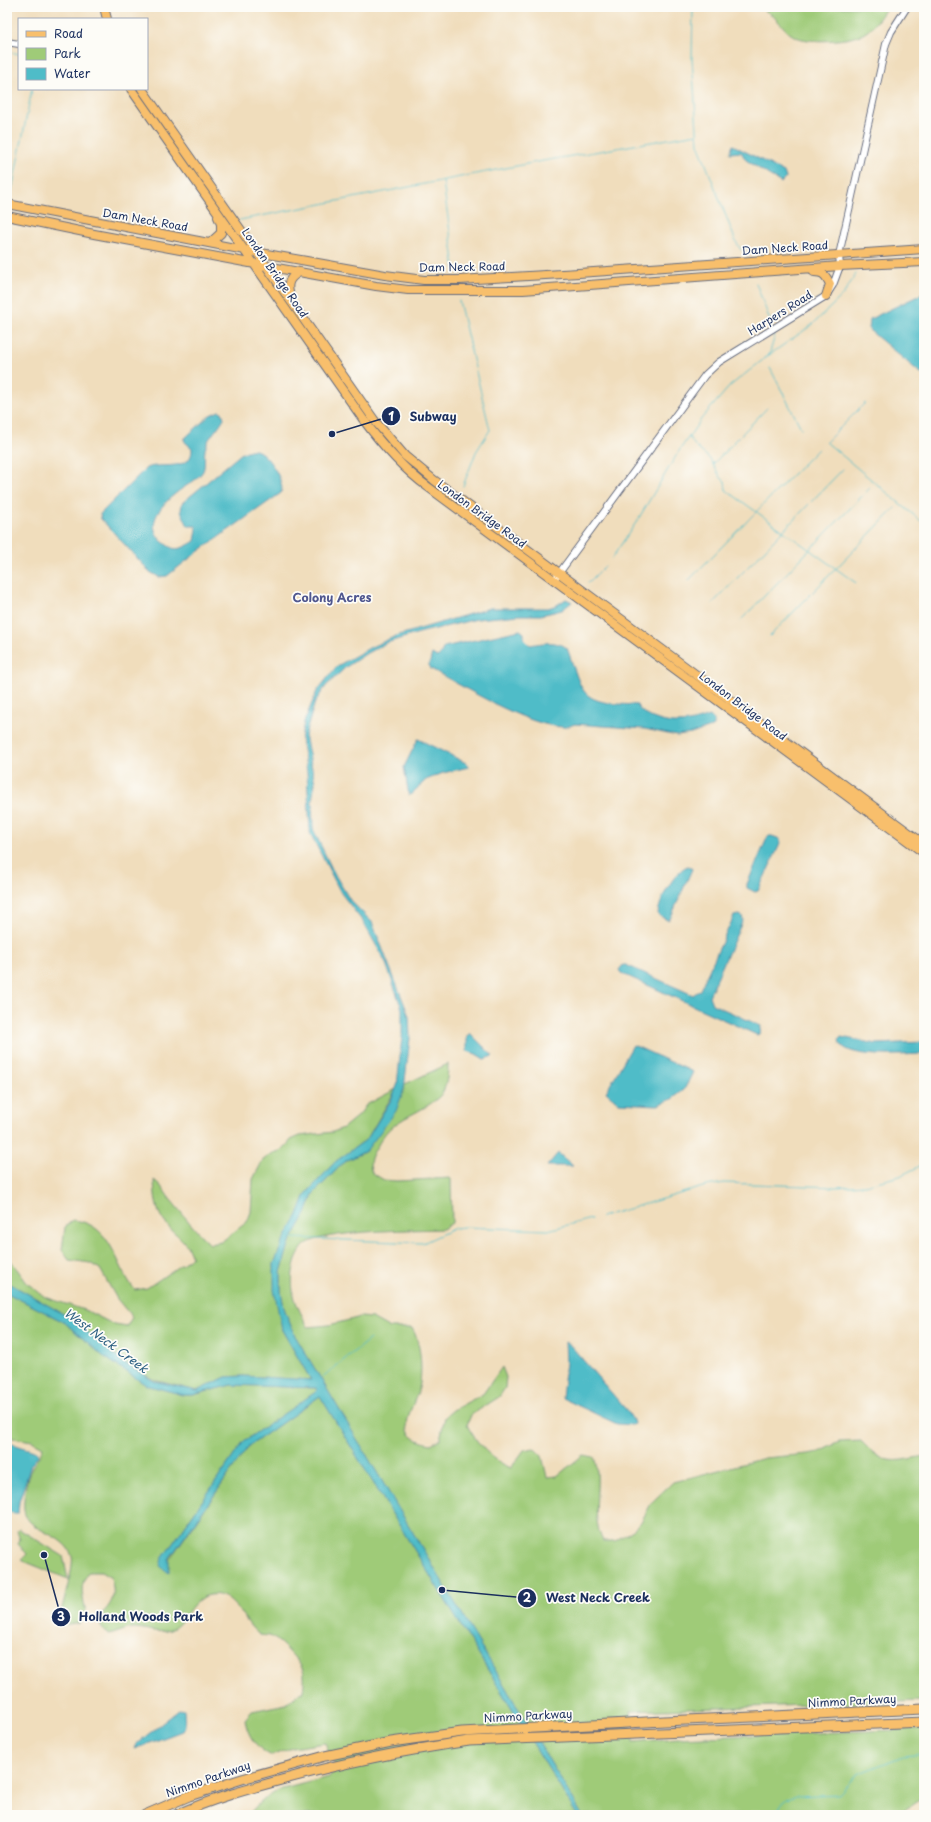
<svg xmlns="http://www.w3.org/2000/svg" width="931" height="1822" font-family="'Playpen Sans',sans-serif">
	<rect width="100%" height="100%" fill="#fdfcf7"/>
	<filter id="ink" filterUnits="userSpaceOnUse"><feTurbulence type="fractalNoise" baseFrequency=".025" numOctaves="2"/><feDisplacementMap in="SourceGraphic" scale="8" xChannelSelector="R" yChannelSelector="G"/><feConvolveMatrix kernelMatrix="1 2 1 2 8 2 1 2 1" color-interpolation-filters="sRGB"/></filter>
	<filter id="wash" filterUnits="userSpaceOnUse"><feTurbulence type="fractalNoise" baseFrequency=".012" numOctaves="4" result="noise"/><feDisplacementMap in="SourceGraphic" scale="16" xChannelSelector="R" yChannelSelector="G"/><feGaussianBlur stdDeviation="0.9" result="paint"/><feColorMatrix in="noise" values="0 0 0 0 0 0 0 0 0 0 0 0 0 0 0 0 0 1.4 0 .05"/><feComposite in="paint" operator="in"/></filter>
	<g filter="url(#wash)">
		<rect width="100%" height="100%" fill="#f0ddbc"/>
		<path fill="#9fcb78" stroke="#5d7d6b" d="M728 7H887C880 17 874 28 863 34 849 41 808 44 794 36 784 31 778 17 764 10 754 5 739 11 728 7Z
			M448 1064C448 1073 447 1088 440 1096 427 1109 407 1115 393 1126 386 1131 382 1138 378 1145 371 1156 368 1162 372 1173L384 1180 397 1181 451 1178 452 1223 443 1229C417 1230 321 1230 305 1245 293 1256 290 1281 294 1296 297 1307 303 1317 308 1327L329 1325 361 1317 372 1318 390 1328H412C421 1343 422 1366 420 1383 417 1406 387 1436 431 1444L440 1439 445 1417 453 1410 483 1394 502 1367 506 1377 505 1388 499 1397 471 1415 467 1425C476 1443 493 1461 511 1468L524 1450 534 1448 542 1456 547 1477 557 1476 583 1455 594 1457C603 1482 589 1515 603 1541H615L633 1530 641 1522 652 1502 673 1482 765 1458 808 1454 819 1452 839 1442 861 1441C884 1466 893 1462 924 1456V1701L630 1711 633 1742 677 1738 924 1729V1798C915 1801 906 1811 897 1813 871 1818 846 1811 820 1815H582L294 1334 284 1308 281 1292V1272L289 1244 306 1214 313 1194 344 1162 366 1151 404 1089 405 1084Z
			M396 1089 367 1139 335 1162 306 1194 298 1215 282 1244 274 1264 282 1330 311 1380 243 1376 226 1377 197 1391 154 1380 124 1363 72 1319 7 1282V1255L27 1283 45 1297 87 1311 115 1325 127 1327 132 1317 117 1299 100 1269 90 1263 69 1260 62 1250 65 1227 73 1220C113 1224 114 1264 135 1290L147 1288 192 1257C186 1239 177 1237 166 1224 155 1211 155 1196 154 1180 163 1187 164 1191 170 1199 183 1214 195 1231 210 1244L221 1242 247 1222 251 1212 253 1179 263 1160 273 1153 283 1150 291 1140 300 1136 333 1132 343 1128 360 1114 366 1105Z
			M7 1293 64 1322 103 1356 146 1385 184 1395H193L231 1385 316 1388 317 1391 244 1441 162 1559 167 1563 248 1447 320 1396 577 1815H248L261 1801 279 1790 329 1777 336 1768 325 1743 292 1748 272 1756C257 1749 247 1736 245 1719L252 1711 286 1704 303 1691C304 1684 305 1677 303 1670 299 1661 281 1642 272 1637 269 1635 264 1636 260 1635 244 1625 234 1590 210 1595 190 1598 186 1624 170 1630 158 1635 144 1627 132 1628 124 1629 116 1634 108 1635L101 1627 99 1616C113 1604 116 1596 111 1578L101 1572H89C78 1586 83 1596 86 1613L80 1623 69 1625H58C60 1612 75 1565 72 1557 66 1533 26 1532 24 1510 23 1498 26 1479 32 1468 36 1460 40 1457 43 1447L32 1441 7 1437Z
			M19 1529 63 1556 68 1579 21 1560 27 1554 18 1544 20 1540 17 1531Z"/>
		<path fill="#4fbcc8" stroke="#357693" d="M733 145 784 172 786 178 781 183 746 160 741 152 730 153Z
			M924 293V376L869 330 870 319Z
			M219 411 222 412 224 418C219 428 209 436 206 446 203 454 206 464 203 471 196 482 184 486 175 494 155 510 143 531 170 547 178 552 188 545 195 541L197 530 196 526H188L181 511 182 503 242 453C248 451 252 448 258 451 268 455 286 483 281 493L199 551 167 576 159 577 150 572 101 519 100 514 146 468C160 462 193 473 192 448L185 442 184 439 210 415Z
			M566 599 572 602 562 610 541 615H520L477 619 419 633 386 643 367 653 346 667 326 686 315 702 305 735 315 783 312 800 313 829 334 873 350 900 372 922 409 1016 410 1038 404 1089 396 1111 366 1151 344 1162 313 1194 306 1214 289 1244 281 1272V1291L284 1308 294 1334 582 1815H577L320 1396 248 1447 169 1559V1573L160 1566 162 1559 244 1441 317 1391 316 1388 231 1385 193 1395H184L146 1385 103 1356 64 1322 7 1293V1282L72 1319 124 1363 154 1381 197 1391 226 1377 243 1376 311 1380 282 1330 274 1290V1264L282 1244 298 1215 306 1194 335 1162 367 1139 391 1100 397 1086 402 1036V1009L385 961 363 922 341 893 310 833 307 772 301 739 304 722 317 691 337 666 371 647 396 636 490 608H548L557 605Z
			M520 630 524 633V639L530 645C542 643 557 640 567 648 571 658 578 684 584 691 594 705 621 704 637 705 642 717 666 724 679 723 689 723 700 719 710 716L714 720V726L691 734 677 736 645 729 575 724C571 725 567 728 563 727 527 726 464 687 431 669L429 665 432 654 437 657 440 655 444 647Z
			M418 739 468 764 469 767 443 773 426 780 409 796 404 767Z
			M768 836H772L780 839V844L758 891 755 892 747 888V884Z
			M688 866 691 867 692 869 670 919 667 920 658 915C658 902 675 870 688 866Z
			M739 915 742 916 743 920 709 996 712 1004 761 1026 760 1033 757 1035 621 973 619 970 623 965H626L693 995 700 990 734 916Z
			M470 1033 493 1056 484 1059 476 1054 467 1051V1036Z
			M841 1037 876 1044 924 1042V1054C908 1054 842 1061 839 1040Z
			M633 1045 693 1072 684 1090 672 1099 658 1105 619 1103 606 1092Z
			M558 1153 572 1165 573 1166H547Z
			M565 1342 571 1346 628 1412 634 1422 633 1425 617 1424 562 1398 566 1362Z
			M7 1442 37 1452 38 1456 31 1465 19 1502 18 1514H14L7 1510Z
			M180 1709 184 1710 185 1726 182 1731 134 1749 136 1744Z"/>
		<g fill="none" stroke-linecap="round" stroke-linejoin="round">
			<path stroke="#4fbcc8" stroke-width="1" d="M693 7 692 59 698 144 736 242 741 250
				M7 51 19 54
				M443 181 455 269
				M11 195 32 89
				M240 220 537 162 697 134
				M756 283 772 326
				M459 301 490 430 476 452 463 486
				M769 355 774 339 773 333
				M770 368 801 428
				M865 403 826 442 921 521
				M689 437 696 447 710 459 721 478 725 481 726 490 856 583
				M713 464 767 408
				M612 558 637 521 679 451 702 418 730 386 769 355 812 325 843 295 856 274
				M689 580 820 447
				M588 583 605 566
				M713 603 843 469
				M740 621 870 488
				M770 636 895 508
				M601 1217 706 1186 724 1183 836 1187 865 1185 900 1176 924 1164
				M292 1238 423 1243 455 1228 464 1227 548 1230 591 1219
				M320 1379 370 1339
				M774 1815 786 1799 796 1796 839 1794 857 1774 903 1756 924 1754"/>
		</g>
	</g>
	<g filter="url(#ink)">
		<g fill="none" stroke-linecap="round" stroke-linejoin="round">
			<defs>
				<path id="minor" d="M7 42 19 44
					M554 580 705 375 719 362 826 296 833 285 840 266 839 255 886 44 891 32 907 7"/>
				<path id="major" d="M104 7 107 19
					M131 89 363 419C382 445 402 468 428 487L924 853
					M142 89 375 421 405 456 434 480 924 844
					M7 204 245 250 385 275 424 280H459L579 273 924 249
					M7 216 94 234 255 264 376 286 408 290H523L840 266 924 262
					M210 243 221 233V224L218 217
					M814 272C824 272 826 276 830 284L826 296
					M290 296C286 284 289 277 300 272"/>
				<path id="highway" d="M145 1815 189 1796 242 1779 325 1756 391 1742 462 1732 664 1721 924 1709
					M176 1815C211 1799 248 1789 285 1779 346 1762 407 1750 469 1741L924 1722"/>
			</defs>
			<use href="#minor" stroke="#666c7f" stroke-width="8"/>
			<use href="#major" stroke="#666c7f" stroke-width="10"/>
			<use href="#highway" stroke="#666c7f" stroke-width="11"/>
			<use href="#minor" stroke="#fff" stroke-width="6"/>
			<use href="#major" stroke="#f8bf6c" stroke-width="8"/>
			<use href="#highway" stroke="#f8bf6c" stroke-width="9"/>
		</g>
	</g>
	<g text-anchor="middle" stroke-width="3.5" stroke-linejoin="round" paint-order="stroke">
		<g font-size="11" fill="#1b2f5e" stroke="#fdfcf7">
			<text transform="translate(145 220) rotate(10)" y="4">Dam Neck Road</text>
			<text transform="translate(785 248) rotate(-4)" y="4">Dam Neck Road</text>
			<text transform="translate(462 267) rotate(-1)" y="4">Dam Neck Road</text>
			<text transform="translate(275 273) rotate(55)" y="4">London Bridge Road</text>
			<text transform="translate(780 313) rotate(-32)" y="4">Harpers Road</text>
			<text transform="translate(482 514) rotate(36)" y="4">London Bridge Road</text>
			<text transform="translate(743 706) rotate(37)" y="4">London Bridge Road</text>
			<text transform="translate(852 1701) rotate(-3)" y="4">Nimmo Parkway</text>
			<text transform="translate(528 1716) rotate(-3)" y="4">Nimmo Parkway</text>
			<text transform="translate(208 1779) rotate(-19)" y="4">Nimmo Parkway</text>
		</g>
		<g font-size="12" font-weight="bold" fill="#50578f" stroke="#fdfcf7">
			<text x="332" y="602">Colony Acres</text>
		</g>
		<g font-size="12" font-style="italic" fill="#2d6083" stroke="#fdfcf7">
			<text transform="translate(106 1341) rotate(36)" y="4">West Neck Creek</text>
		</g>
	</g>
	<path fill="none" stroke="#1b2f5e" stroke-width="1.5" d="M332 434L391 416M442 1590L527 1598M44 1555L61 1617"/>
	<g fill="#1b2f5e" stroke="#fdfcf7" stroke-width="1.5">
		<circle cx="332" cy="434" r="4"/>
		<circle cx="442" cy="1590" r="4"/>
		<circle cx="44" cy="1555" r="4"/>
		<circle cx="391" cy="416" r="10"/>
		<circle cx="527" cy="1598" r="10"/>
		<circle cx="61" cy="1617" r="10"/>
	</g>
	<g font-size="12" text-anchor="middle" font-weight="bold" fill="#fff">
		<text x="391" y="421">1</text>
		<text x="527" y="1602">2</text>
		<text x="61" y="1621">3</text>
	</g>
	<g font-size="12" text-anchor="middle" font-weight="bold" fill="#1b2f5e" stroke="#fdfcf7" stroke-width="3.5" stroke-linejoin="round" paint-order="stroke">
		<text x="433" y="421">Subway</text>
		<text x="598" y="1602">West Neck Creek</text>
		<text x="141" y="1621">Holland Woods Park</text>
	</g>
	<rect width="931" height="1822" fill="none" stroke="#fdfcf7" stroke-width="24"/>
	<rect x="18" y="18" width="130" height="72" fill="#fdfcf7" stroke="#a3aaba"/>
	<rect x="26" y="31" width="20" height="6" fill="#f8bf6c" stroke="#a3aaba"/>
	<text x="54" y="38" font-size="12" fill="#1b2f5e">Road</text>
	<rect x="26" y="48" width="20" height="12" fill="#9fcb78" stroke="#a3aaba"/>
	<text x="54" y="58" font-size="12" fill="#1b2f5e">Park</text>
	<rect x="26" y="68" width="20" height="12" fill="#4fbcc8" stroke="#a3aaba"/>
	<text x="54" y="78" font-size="12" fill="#1b2f5e">Water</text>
</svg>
